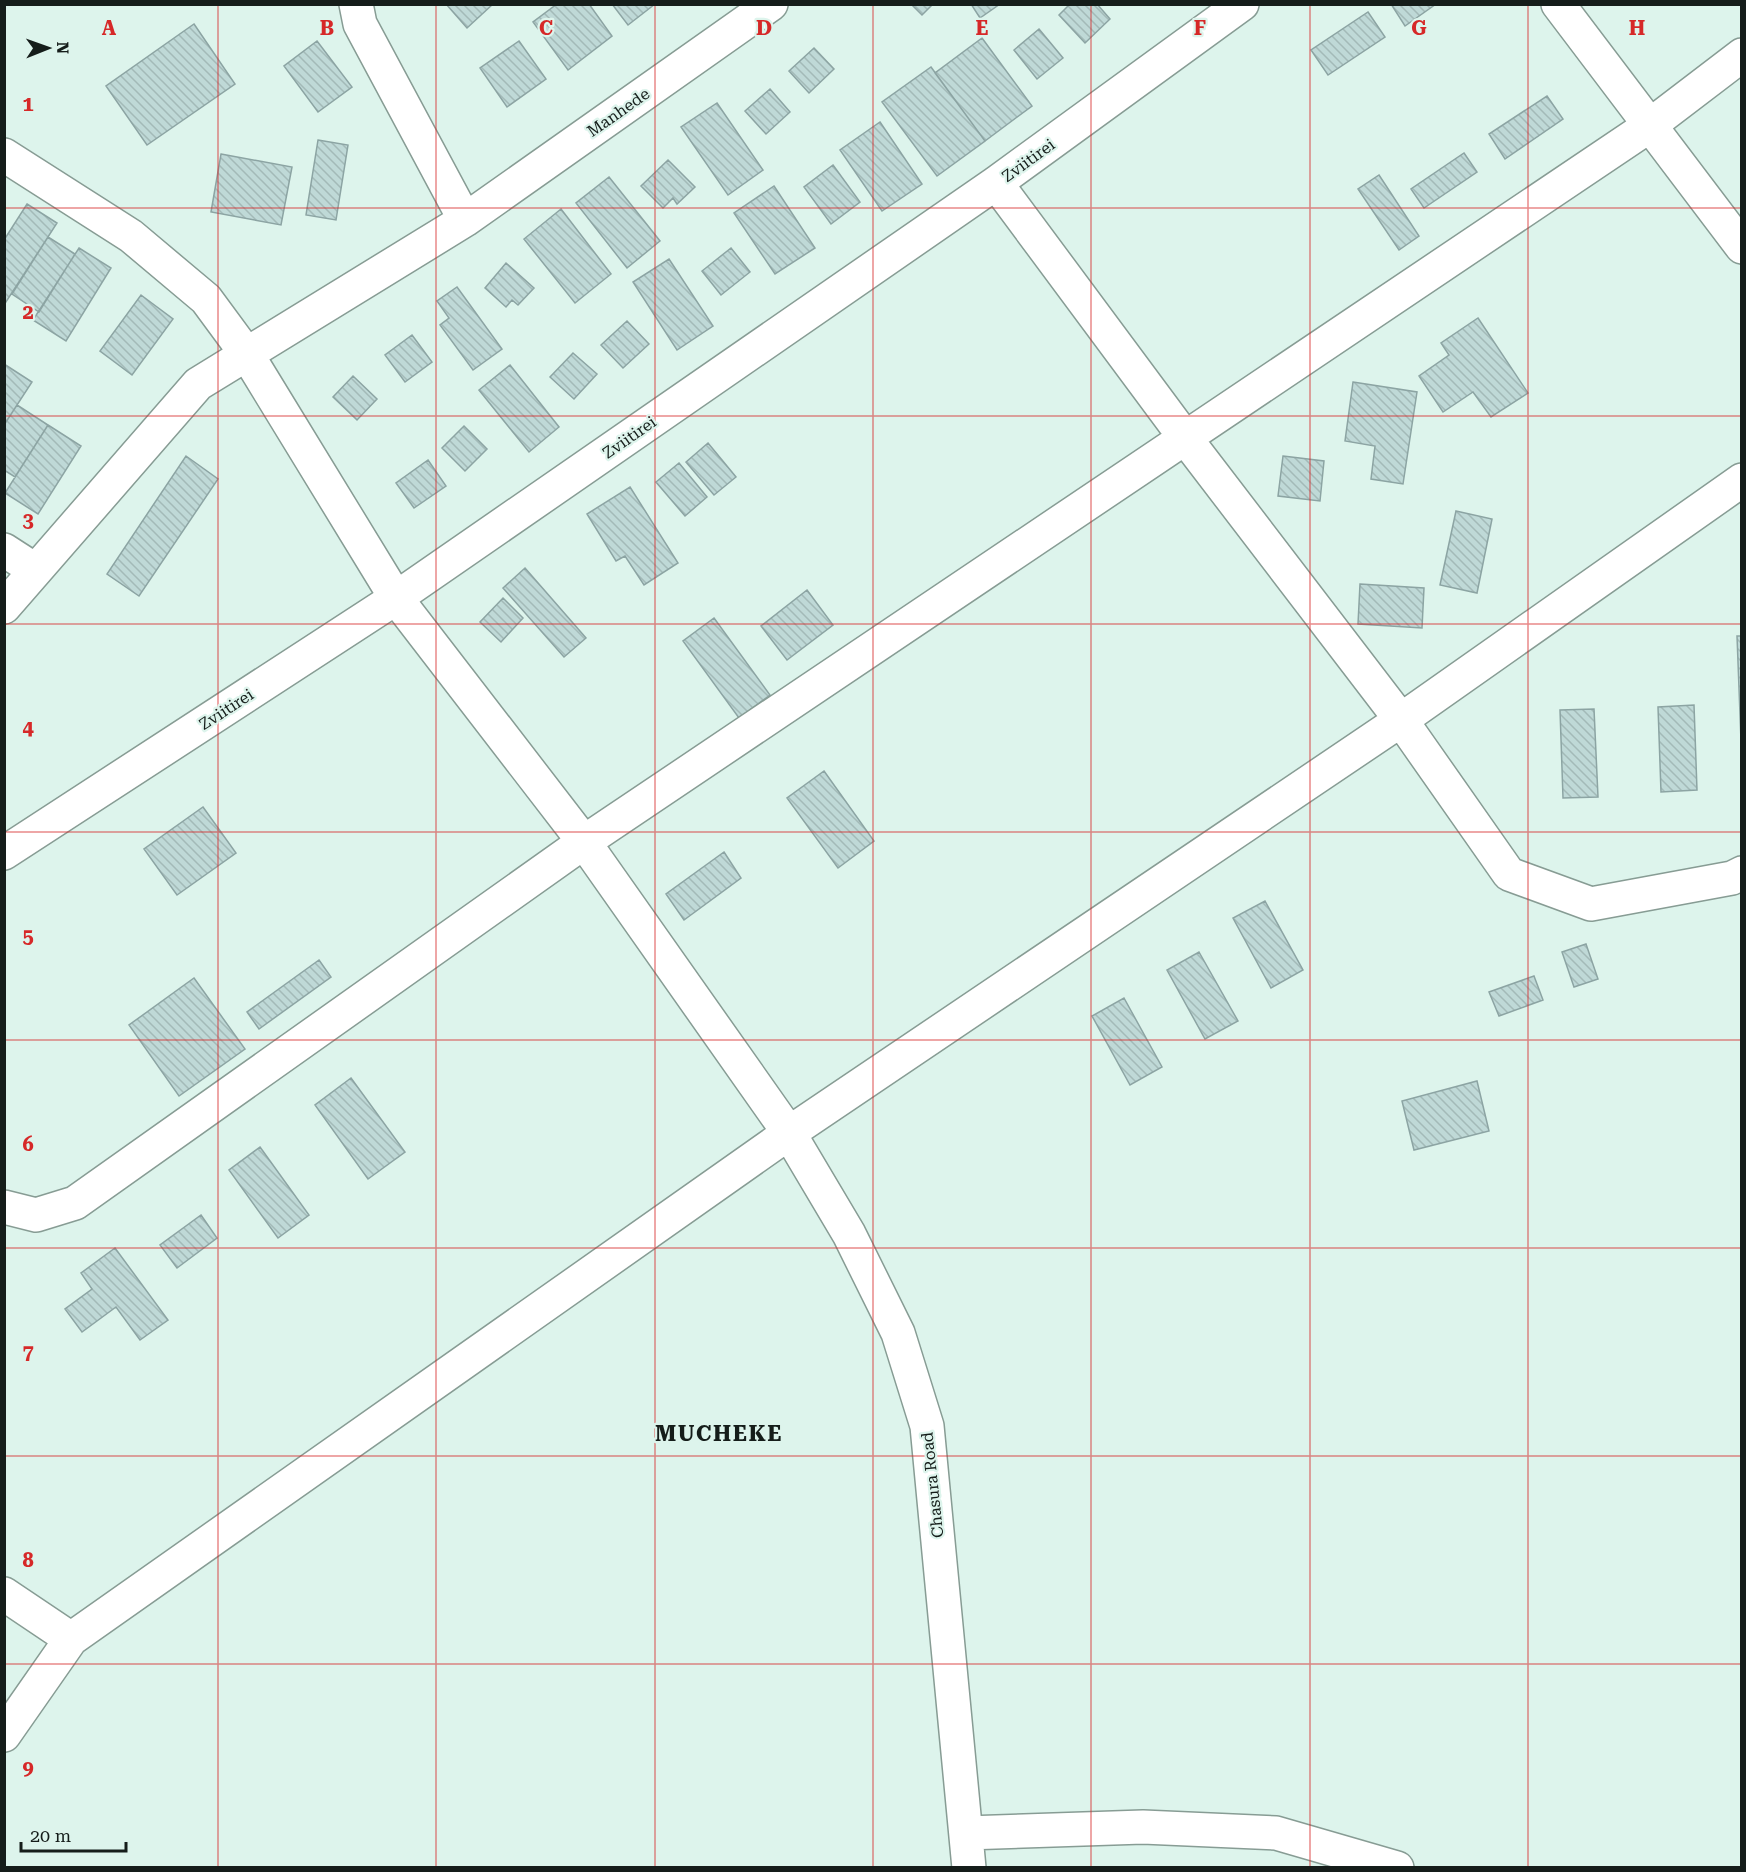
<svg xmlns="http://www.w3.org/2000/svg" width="1746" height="1872" font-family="'Roboto Serif',serif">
	<defs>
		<pattern id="building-back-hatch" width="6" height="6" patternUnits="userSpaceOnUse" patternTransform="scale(1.5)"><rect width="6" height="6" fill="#bfd9d7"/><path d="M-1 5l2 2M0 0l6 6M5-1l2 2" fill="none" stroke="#a3bab8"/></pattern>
	</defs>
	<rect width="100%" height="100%" fill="#ddf4ec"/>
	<path fill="url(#building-back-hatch)" stroke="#8ca4a3" stroke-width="1.5" d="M446 4H493L467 28Z
		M557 4H589L612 36 568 70 533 22Z
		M612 4H655L628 25Z
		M911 4H933L922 15Z
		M971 4H1000L980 18Z
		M1070 4H1097L1110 19 1085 43 1059 15Z
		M1391 4H1436L1405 26Z
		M1368 12 1385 37 1328 75 1311 50Z
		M194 24 235 84 147 145 106 86Z
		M1039 29 1063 58 1037 79 1014 50Z
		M982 38 1032 106 985 141 935 73Z
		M317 41 352 87 318 112 284 66Z
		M519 41 546 79 507 107 480 68Z
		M814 48 834 69 809 93 789 71Z
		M931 67 985 141 937 176 882 102Z
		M770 89 790 112 766 134 745 111Z
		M1547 96 1563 119 1505 159 1489 134Z
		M717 103 763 170 728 195 681 127Z
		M880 122 922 184 882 211 840 150Z
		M318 140 348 145 336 220 306 215Z
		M1464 153 1477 172 1424 208 1411 189Z
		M221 154 292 167 281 225 211 212Z
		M668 160 695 187 677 204 673 198 663 208 641 186Z
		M833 165 860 202 831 224 804 187Z
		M1379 175 1419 236 1399 250 1358 189Z
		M609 177 660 241 627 268 576 203Z
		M774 186 815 248 775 274 734 213Z
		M27 204 57 223 4 305V240Z
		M561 209 611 274 575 303 524 239Z
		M48 237 75 254 39 312 12 294Z
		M79 248 111 268 66 341 33 320Z
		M731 248 750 272 721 295 702 271Z
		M669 259 713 326 677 350 633 282Z
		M506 263 534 288 518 305 512 300 506 307 485 288Z
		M457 287 502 349 473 370 440 325 449 318 437 301Z
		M141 295 173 319 132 375 100 351Z
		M1478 318 1528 393 1491 417 1473 392 1443 412 1419 376 1449 355 1441 343Z
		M627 321 649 344 623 368 601 345Z
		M412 335 432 362 405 382 385 355Z
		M573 353 597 374 574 399 550 377Z
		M4 364 32 382 4 425Z
		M510 365 559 427 529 452 479 390Z
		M353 376 377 399 357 420 333 397Z
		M1353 382 1417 392 1403 484 1371 479 1375 446 1345 441Z
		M17 405 48 425 15 477 4 470V425Z
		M48 425 81 446 38 514 5 493Z
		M464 426 487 449 465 471 442 448Z
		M708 443 736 477 714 495 686 462Z
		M186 456 218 479 139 596 107 574Z
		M1283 456 1324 461 1320 501 1278 496Z
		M428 460 446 486 414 508 396 483Z
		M679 463 707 497 685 516 656 482Z
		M630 487 678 563 644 585 625 556 616 561 587 514Z
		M1456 511 1492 519 1477 593 1440 585Z
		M525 568 586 638 564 657 503 588Z
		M1360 584 1424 588 1422 628 1358 624Z
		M807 590 833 625 787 660 761 626Z
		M503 598 523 618 501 642 480 622Z
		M714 618 770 695 739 718 683 641Z
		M1737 636H1742V767Z
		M1694 705 1697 790 1661 792 1658 707Z
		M1594 709 1598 797 1563 798 1560 710Z
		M824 771 874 841 838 868 787 798Z
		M203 807 236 853 177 895 144 849Z
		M724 852 741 878 684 920 666 894Z
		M1265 901 1303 970 1271 988 1233 918Z
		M1586 944 1598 979 1574 987 1562 952Z
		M1199 952 1238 1021 1205 1039 1167 970Z
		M319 960 331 977 259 1029 247 1012Z
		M1534 976 1543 1000 1499 1016 1489 992Z
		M194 978 245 1049 179 1096 129 1025Z
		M1124 998 1162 1067 1130 1085 1092 1016Z
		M351 1078 405 1152 368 1179 315 1105Z
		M1477 1081 1489 1131 1414 1150 1402 1101Z
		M260 1147 309 1215 278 1238 229 1170Z
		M201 1215 217 1238 177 1268 160 1245Z
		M115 1248 168 1320 140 1340 116 1307 82 1332 65 1309 92 1289 81 1273Z"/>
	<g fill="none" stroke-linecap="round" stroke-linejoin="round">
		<defs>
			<path id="minor" d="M356 4 360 24 465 220
				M1558 4 1742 247
				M4 155 131 236 206 299 248 356 396 598 584 842 789 1133 849 1234 898 1333 927 1426 969 1868
				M996 183 1186 439 1401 720 1509 874 1591 904 1732 878 1742 873
				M4 550 35 570
				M4 607 198 384 465 220 771 4
				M4 853 396 598 996 183 1242 4
				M4 1207 36 1215 75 1203 584 842 1649 126 1742 55
				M4 1594 71 1639
				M4 1735 71 1639 789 1133 1401 720 1742 480
				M966 1833 1143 1827 1276 1833 1397 1868"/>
		</defs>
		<use href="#minor" stroke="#879c94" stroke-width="36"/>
		<use href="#minor" stroke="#fff" stroke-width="33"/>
	</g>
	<path fill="none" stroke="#d62828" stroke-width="1.5" stroke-opacity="0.55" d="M218 4V1868M436 4V1868M655 4V1868M873 4V1868M1091 4V1868M1310 4V1868M1528 4V1868M4 208H1742M4 416H1742M4 624H1742M4 832H1742M4 1040H1742M4 1248H1742M4 1456H1742M4 1664H1742"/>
	<g text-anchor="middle" stroke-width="4.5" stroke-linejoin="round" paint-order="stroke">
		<g font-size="16" fill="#151d1a" stroke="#ddf4ec">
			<text transform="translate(618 112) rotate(-35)" y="6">Manhede</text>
			<text transform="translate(1028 160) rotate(-36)" y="6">Zviitirei</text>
			<text transform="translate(629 437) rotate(-35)" y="6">Zviitirei</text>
			<text transform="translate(226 709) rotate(-33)" y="6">Zviitirei</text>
			<text transform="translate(932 1485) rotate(-96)" y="6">Chasura Road</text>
		</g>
		<g font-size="22" font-weight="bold" letter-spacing="1.5" fill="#151d1a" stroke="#ddf4ec">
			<text x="719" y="1441">MUCHEKE</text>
		</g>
	</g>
	<g font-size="20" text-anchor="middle" font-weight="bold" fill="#d62828" stroke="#ddf4ec" stroke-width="4.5" stroke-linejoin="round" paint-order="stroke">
		<text x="109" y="35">A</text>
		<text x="327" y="35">B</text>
		<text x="546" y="35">C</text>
		<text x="764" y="35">D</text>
		<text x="982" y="35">E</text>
		<text x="1200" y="35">F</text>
		<text x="1419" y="35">G</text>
		<text x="1637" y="35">H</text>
		<text x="28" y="111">1</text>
		<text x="28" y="319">2</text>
		<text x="28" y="527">3</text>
		<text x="28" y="735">4</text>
		<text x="28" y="943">5</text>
		<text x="28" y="1151">6</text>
		<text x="28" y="1359">7</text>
		<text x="28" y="1567">8</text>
		<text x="28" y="1775">9</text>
	</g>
	<rect width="1746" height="1872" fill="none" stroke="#151d1a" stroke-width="12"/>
	<g transform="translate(48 48) rotate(89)" stroke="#ddf4ec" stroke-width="4.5" paint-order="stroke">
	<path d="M0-4.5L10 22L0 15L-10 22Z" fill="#151d1a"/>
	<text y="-9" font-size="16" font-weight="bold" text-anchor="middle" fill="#151d1a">N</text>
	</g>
	<path d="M21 1842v9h105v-9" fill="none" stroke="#151d1a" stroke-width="3"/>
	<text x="30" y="1842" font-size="18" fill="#151d1a" stroke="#ddf4ec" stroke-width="4.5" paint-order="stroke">20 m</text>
</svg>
